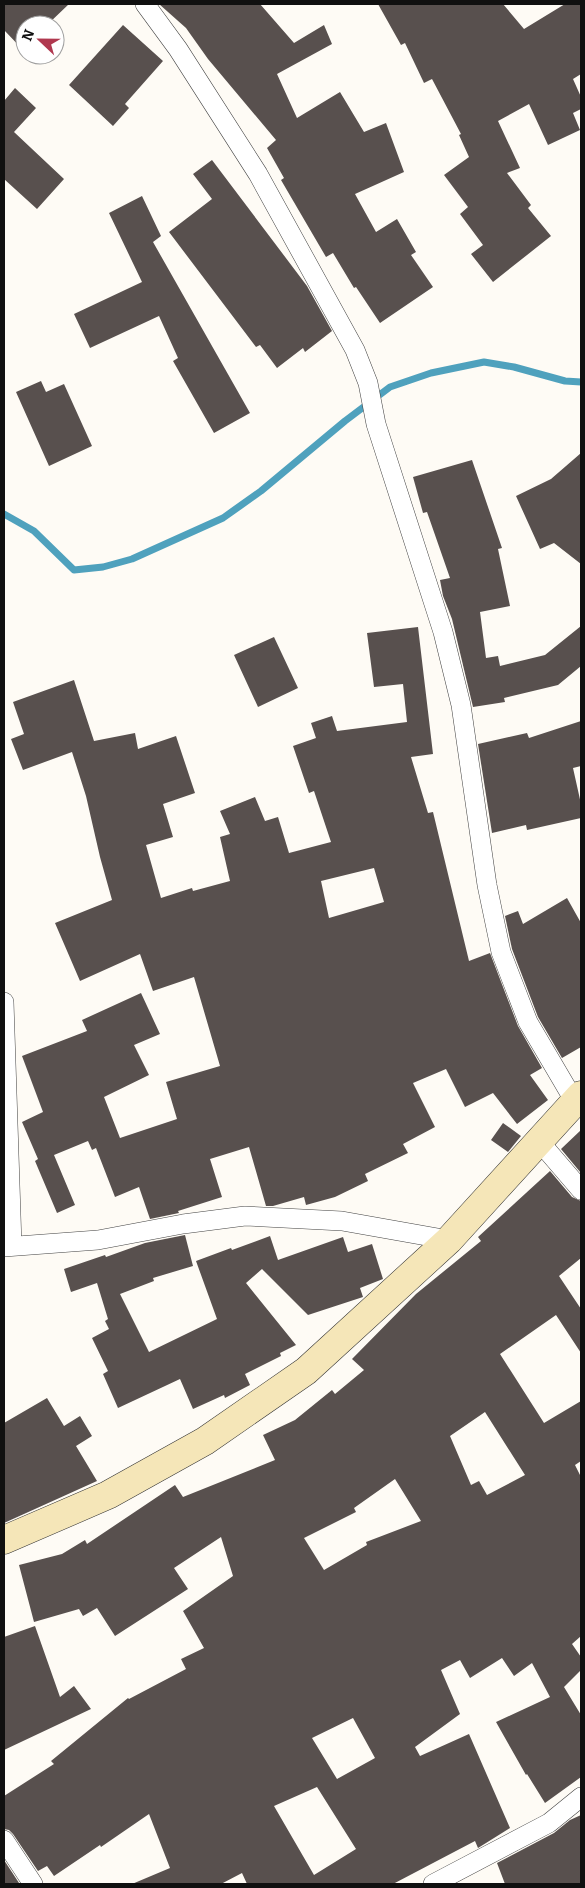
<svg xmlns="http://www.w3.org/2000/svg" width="585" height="1888" font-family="Bitter,serif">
	<rect width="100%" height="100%" fill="#fefbf5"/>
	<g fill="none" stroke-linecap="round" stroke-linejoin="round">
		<path stroke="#4fa1bd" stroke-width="7" d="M4 514 34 531 74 570 103 567 132 559 223 518 261 491 345 421 390 387 431 373 484 362 514 367 565 381 581 382"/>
	</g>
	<path fill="#58504e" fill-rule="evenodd" d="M4 4H69L47 25H25V52L4 30Z
		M159 4H260L294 43 324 25 332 44 277 74 297 118 340 92 364 132 386 123 404 172 355 194 376 232 397 219 416 252 411 255 433 287 380 323 356 287 354 288 333 253 326 257 281 180 284 178 267 148 276 140 208 59 186 28Z
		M378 4H503L524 29 565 4H581V74L573 79 581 97V109L573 113 580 130 548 145 529 104 498 121 520 168 507 173 531 205 528 208 551 236 493 282 471 254 483 245 460 214 468 207 444 175 469 157 459 135 461 134 432 79 424 83 405 43 401 45Z
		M123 25 163 61 125 104 129 108 113 126 69 85Z
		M15 88 36 108 14 132 64 179 37 209 4 179V101Z
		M212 160 307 286 332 331 305 352 303 348 277 368 260 345 256 347 169 232 212 199 193 174Z
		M142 196 161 236 153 242 250 413 214 433 173 361 178 358 159 316 90 348 74 314 142 282 109 213Z
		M41 381 46 392 64 384 92 446 49 466 16 392Z
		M581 453V564L554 543 540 549 516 496 551 479Z
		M472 460 502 548 498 549 510 606 480 612 486 658 498 656 500 666 545 655 581 626V666L558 685 504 698 505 702 473 707 452 619 443 596 440 580 450 578 427 512 423 513 413 477Z
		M418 627 433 754 411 757 428 813 433 812 469 961 490 953 518 1026 542 1068 530 1075 548 1100 517 1124 493 1093 465 1107 446 1069 413 1083 435 1127 403 1144 408 1153 365 1174 368 1181 335 1197 306 1205 304 1197 273 1206H266L249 1147 210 1159 222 1197 178 1211 179 1213 150 1219 139 1187 115 1197 96 1148 92 1150 88 1141 54 1155 75 1205 57 1213 35 1161 38 1159 22 1122 43 1112 22 1056 87 1031 82 1020 141 993 160 1034 134 1045 149 1075 104 1097 120 1138 177 1119 166 1082 220 1066 194 977 153 991 140 954 80 981 55 923 112 900 100 857 86 796 72 752 23 770 11 739 24 734 13 702 74 680 94 741 135 733 138 749 176 736 195 793 163 804 173 837 146 845 161 898 192 888 193 891 230 881 220 837 230 834 220 811 255 797 265 821 278 817 289 853 331 842 314 791 309 793 293 746 316 738 311 723 332 716 337 731 407 722 403 684 374 687 367 633ZM374 868 384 902 329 918 321 881Z
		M274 637 298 688 258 707 234 655Z
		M581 721V766L573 768 581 804V818L527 830 526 825 492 833 478 744 527 733 529 738Z
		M567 898 581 923V1047L562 1058 538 1017 512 949 505 916 518 911 523 924Z
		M503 1123 521 1136 508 1152 491 1140Z
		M581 1130V1173L561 1149Z
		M550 1171 572 1197 581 1201V1258L559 1276 581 1309V1353L556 1315 500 1354 544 1423 581 1401V1461L575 1465 581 1477V1636L572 1644 581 1657V1670L564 1687 581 1715V1777L545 1803 527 1774 526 1775 496 1722 550 1697 532 1663 514 1676 502 1658 470 1678 460 1660 441 1670 460 1714 415 1747 420 1756 469 1734 510 1828 478 1848 475 1841 393 1884H247L242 1873 221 1884H132L170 1868 149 1814 101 1847 100 1845 54 1876 47 1866 38 1871 13 1834 9 1830 4 1829V1796L54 1764 51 1761 128 1698 129 1699 186 1669 181 1659 204 1648 183 1611 233 1576 221 1537 174 1568 188 1589 115 1636 97 1608 83 1616 79 1609 34 1622 19 1565 62 1554 85 1540 87 1544 175 1485 183 1497 275 1460 263 1435 295 1420 332 1390 335 1394 364 1370 352 1359 416 1294 481 1241 478 1237ZM485 1412 525 1475 487 1495 479 1481 471 1485 450 1436ZM395 1479 421 1521 366 1542 367 1545 324 1570 304 1538 356 1512 354 1508ZM353 1718 375 1758 337 1779 312 1738ZM317 1787 356 1849 314 1875 274 1806Z
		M185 1235 193 1266 153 1278 154 1281 120 1294 149 1352 217 1319 196 1261 231 1248 232 1250 270 1236 278 1260 343 1237 348 1252 372 1244 383 1279 360 1288 363 1297 308 1315 262 1269 246 1283 296 1345 280 1353 281 1356 245 1374 250 1385 225 1398 224 1395 193 1409 180 1379 118 1408 103 1374 108 1371 92 1338 109 1329 105 1321 108 1319 97 1283 71 1292 64 1269 105 1255 106 1257 145 1243Z
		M47 1398 64 1426 80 1416 92 1436 76 1446 97 1481 4 1523V1423Z
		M35 1626 60 1697 74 1686 91 1709 4 1750V1637Z
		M581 1815V1884H505L497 1863 554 1833 570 1820Z
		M4 1860 19 1883 17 1884H4Z"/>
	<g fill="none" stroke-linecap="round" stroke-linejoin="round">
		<defs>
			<path id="street" d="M145 4 178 49 258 174 355 350 368 383 376 424 443 632 461 705 487 885 501 952 528 1022 575 1102
				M4 1002 12 1245
				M539 1141 581 1190
				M4 1247 98 1240 183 1224 245 1216 342 1221 449 1240
				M4 1840 33 1884
				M433 1884 549 1823 581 1797"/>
			<path id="secondary" d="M4 1540 108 1495 205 1441 306 1371 449 1240 581 1095"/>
		</defs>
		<use href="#street" stroke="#434343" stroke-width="20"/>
		<use href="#secondary" stroke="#323232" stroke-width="29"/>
		<use href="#street" stroke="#fff" stroke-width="19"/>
		<use href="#secondary" stroke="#f5e6b8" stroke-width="28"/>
	</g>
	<rect width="585" height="1888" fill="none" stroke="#101010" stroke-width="10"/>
	<g transform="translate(40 40) rotate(292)"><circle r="24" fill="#ffffff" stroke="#9f9f9f"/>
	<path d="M0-4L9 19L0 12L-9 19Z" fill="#b0384f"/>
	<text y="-8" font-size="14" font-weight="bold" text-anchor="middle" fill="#101010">N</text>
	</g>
</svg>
